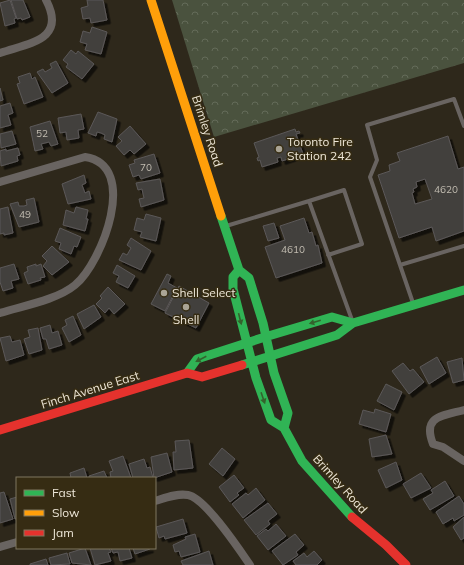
<svg xmlns="http://www.w3.org/2000/svg" width="464" height="565" font-family="Mulish,sans-serif">
	<defs>
		<pattern id="forest-crowns" width="20" height="18" patternUnits="userSpaceOnUse"><rect width="20" height="18" fill="#4a523e"/><path d="M2 6a3 3 0 1 1 6 0M12 15a3 3 0 1 1 6 0" fill="none" stroke="#646b59"/></pattern>
		<filter id="shadow"><feDropShadow dx="3.5" dy="3.5" stdDeviation="0" flood-color="#0009"/></filter>
	</defs>
	<rect width="100%" height="100%" fill="#2e281b"/>
	<path fill="url(#forest-crowns)" d="M172 0H464V63L214 137Z"/>
	<path fill="#43403e" stroke="#5b5858" fill-rule="evenodd" filter="url(#shadow)" d="M10 0 16 18 14 19 15 23 5 26 0 3Z
		M11 0H23L30 17 22 20 21 18 17 19Z
		M87 0H103L107 20 91 23 90 18 83 19 81 8 88 6Z
		M92 27 107 32 101 54 85 50 87 44 80 42 83 31 90 33Z
		M71 50 76 54 78 51 94 64 82 79 66 67 68 64 63 60Z
		M56 61 68 83 52 93 37 72 43 69 45 72 52 68 50 64Z
		M30 73 32 79 35 77 43 97 24 104 17 84 20 83 18 77Z
		M0 88 3 100 0 101Z
		M10 103 13 113 8 115 11 125 0 128V106Z
		M98 112 117 119 112 142 104 139 105 135 101 133 97 132 96 136 88 133Z
		M81 114 84 129 78 130 79 138 67 140 66 132 60 133 58 118Z
		M50 121 58 144 51 146 49 142 41 144 43 149 35 151 30 127Z
		M130 126 146 144 134 154 130 150 124 155 116 146 122 141 118 137Z
		M295 129 296 132 299 131 300 133 296 134 303 154 282 161 281 157 277 158 278 162 262 167 260 160 258 161 257 158 259 157 254 143Z
		M12 131 16 144 1 148 0 134Z
		M448 136 458 169 464 167V231L436 241 432 227 399 238 378 175 390 171 389 165 400 161 397 153ZM425 179 432 199 415 204 412 193 414 192 413 189 417 187 416 182Z
		M18 148 20 155 17 156 18 161 1 166 0 151 6 149V151Z
		M154 154 160 173 141 179 139 175 133 177 129 165 135 163 134 160Z
		M84 175 86 183 82 185 85 193 89 191 91 199 68 204 62 184Z
		M160 179 164 200 141 207 139 199 144 198 143 194 142 189 138 190 136 183Z
		M34 198 39 222 19 227 10 204 18 202 19 206H24L27 205 26 200Z
		M8 207 13 233 4 235V233L0 234V209Z
		M76 207 88 210 86 219H88L85 231 63 225 66 210 74 213Z
		M146 214 161 218 156 241 140 237 142 232 134 230 137 218 144 220Z
		M304 218 309 233 312 232 316 246 318 245 322 263 276 278 265 247 285 240 280 226Z
		M274 223 279 238 268 241 263 226Z
		M60 228 81 237 77 247 74 246 71 254 59 249 61 243 55 241Z
		M131 238 151 251 141 270 119 260 123 253 127 255 131 248 127 245Z
		M52 246 69 262 52 275 43 266 47 261 42 256Z
		M14 264 19 279 11 281 13 288 3 291 0 282V268Z
		M36 264V266L41 264 45 277 40 278 41 280 28 284 24 273 28 271 27 267Z
		M117 265 135 276 128 288 116 282 119 276 113 273Z
		M167 274 171 276 168 283 177 288 165 311 151 304Z
		M179 286 209 303 196 328 165 313Z
		M108 287 125 304 114 314 109 308 105 313 96 304 102 298 100 296Z
		M94 305 101 317 84 329 77 314Z
		M73 316 81 335 69 342 62 328 67 325 65 320Z
		M50 325 52 333 58 331 62 345 49 349 46 339H43L40 328Z
		M38 328 42 350 29 354 24 339 30 337 28 330Z
		M10 336 12 342 20 340 24 355 6 361 0 338Z
		M437 357 446 373 429 384 420 367Z
		M462 358 464 380 453 383 447 362Z
		M403 363 410 371 413 369 424 382 409 394 392 371Z
		M386 384 402 392 394 410 377 401Z
		M375 409 391 414 386 432 359 424 363 410 374 413Z
		M386 435 392 454 372 457 369 439Z
		M189 440 193 468 174 470 173 452H176L175 441Z
		M222 448 235 459 223 476 209 464Z
		M167 453 172 472 154 478 151 457Z
		M123 456 131 478H111L110 472 113 471 109 461Z
		M144 459 147 468 150 467 153 478H133L129 464Z
		M396 462 402 480 386 488 378 470Z
		M84 468 87 478H71L70 473Z
		M104 471 107 478H90L89 476Z
		M421 473 431 488 411 498 403 484Z
		M234 475 244 488 237 493 239 495 230 502 219 487Z
		M445 481 454 496 430 510 423 499 433 493 431 490Z
		M256 488 265 500 243 518 232 504 246 493 248 495Z
		M4 492 13 519 0 523V493Z
		M459 496 464 504V515L454 521 453 518 443 524 436 512Z
		M17 497V518L15 519 10 499Z
		M268 503 277 514 268 521 270 524 256 535 244 520Z
		M464 517V538L461 540 453 527Z
		M183 519 187 533 165 539 164 536 159 538 156 527Z
		M276 524 286 536 268 550 257 536 266 529 268 531Z
		M195 534 200 552 181 557 179 551 175 552 173 545 186 539 185 537Z
		M295 534 304 545 296 552 298 555 283 565 272 551Z
		M85 548 91 565 72 563 69 553Z
		M90 548H109L111 552 108 553 111 561 95 565Z
		M111 548H129L132 558 120 561 118 552 113 553Z
		M133 548H150V549L135 554Z
		M209 551 213 565H183L181 561Z
		M314 551 322 560 317 565H296L293 561 304 553 307 557Z
		M67 553 70 564 51 565 49 558Z
		M46 559 48 565H30V564Z"/>
	<g fill="none" stroke-linecap="round" stroke-linejoin="round">
		<path stroke="#696461" stroke-width="4" d="M309 201 344 190 362 244 328 255
			M226 226 309 201 352 320
			M400 265 370 177 377 160 367 125 454 99 464 126
			M413 303 400 265 464 246"/>
		<path stroke="#696461" stroke-width="8" d="M0 53C29 43 67 40 46 0
			M0 182 85 157C140 165 102 263 75 285 57 300 22 306 0 313
			M464 410C442 416 422 416 433 444L443 447 464 461
			M155 501C165 498 177 493 188 495 205 498 239 549 250 565
			M0 547 17 542"/>
		<path stroke="#30b455" stroke-width="9" d="M221 216 239 270 249 278 263 323 274 373 288 413 284 428
			M239 270 233 277V289L256 378 271 420 284 428 302 461 352 517
			M242 365 337 335 353 323 464 290
			M187 373 197 359 265 337 332 317 353 323"/>
		<path stroke="#ff9f0a" stroke-width="9" d="M151 0 221 216"/>
		<path stroke="#e5322d" stroke-width="9" d="M0 430 187 373 202 377 242 365
			M352 517 386 545 406 565"/>
	</g>
	<defs><path id="oneway-solid" d="M-6-.8H1V-3.2L6.5 0L1 3.2V.8H-6Z"/></defs>
	<g fill="#34622d">
		<use href="#oneway-solid" transform="translate(240 319) rotate(76)"/>
		<use href="#oneway-solid" transform="translate(315 322) rotate(164)"/>
		<use href="#oneway-solid" transform="translate(201 359) rotate(153)"/>
		<use href="#oneway-solid" transform="translate(263 398) rotate(71)"/>
	</g>
	<g fill="#aaa495" stroke="#362c13" stroke-width="1.5">
		<circle cx="279" cy="149" r="4"/>
		<circle cx="164" cy="293" r="4"/>
		<circle cx="186" cy="307" r="4"/>
	</g>
	<g text-anchor="middle" stroke-width="3" stroke-linejoin="round" paint-order="stroke">
		<g font-size="10" fill="#c2bcb1">
			<text x="42" y="137">52</text>
			<text x="146" y="171">70</text>
			<text x="446" y="193">4620</text>
			<text x="25" y="218">49</text>
			<text x="293" y="253">4610</text>
		</g>
		<g font-size="12" fill="#ede6d7" stroke="#362c13">
			<text transform="translate(207 131) rotate(72)" y="4">Brimley Road</text>
			<text transform="translate(90 390) rotate(-17)" y="4">Finch Avenue East</text>
			<text transform="translate(340 484) rotate(48)" y="4">Brimley Road</text>
		</g>
		<g font-size="12" fill="#ede6d7" stroke="#362c13" text-anchor="start">
			<text x="287" y="146">Toronto Fire<tspan x="287" dy="14">Station 242</tspan></text>
			<text x="172" y="297">Shell Select</text>
			<text x="186" y="324" text-anchor="middle">Shell</text>
		</g>
	</g>
	<rect x="16" y="477" width="140" height="72" fill="#362c13" stroke="#7f7661"/>
	<rect x="24" y="490" width="20" height="6" fill="#30b455" stroke="#7f7661"/>
	<text x="52" y="497" font-size="12" fill="#ede6d7">Fast</text>
	<rect x="24" y="510" width="20" height="6" fill="#ff9f0a" stroke="#7f7661"/>
	<text x="52" y="517" font-size="12" fill="#ede6d7">Slow</text>
	<rect x="24" y="530" width="20" height="6" fill="#e5322d" stroke="#7f7661"/>
	<text x="52" y="537" font-size="12" fill="#ede6d7">Jam</text>
</svg>
